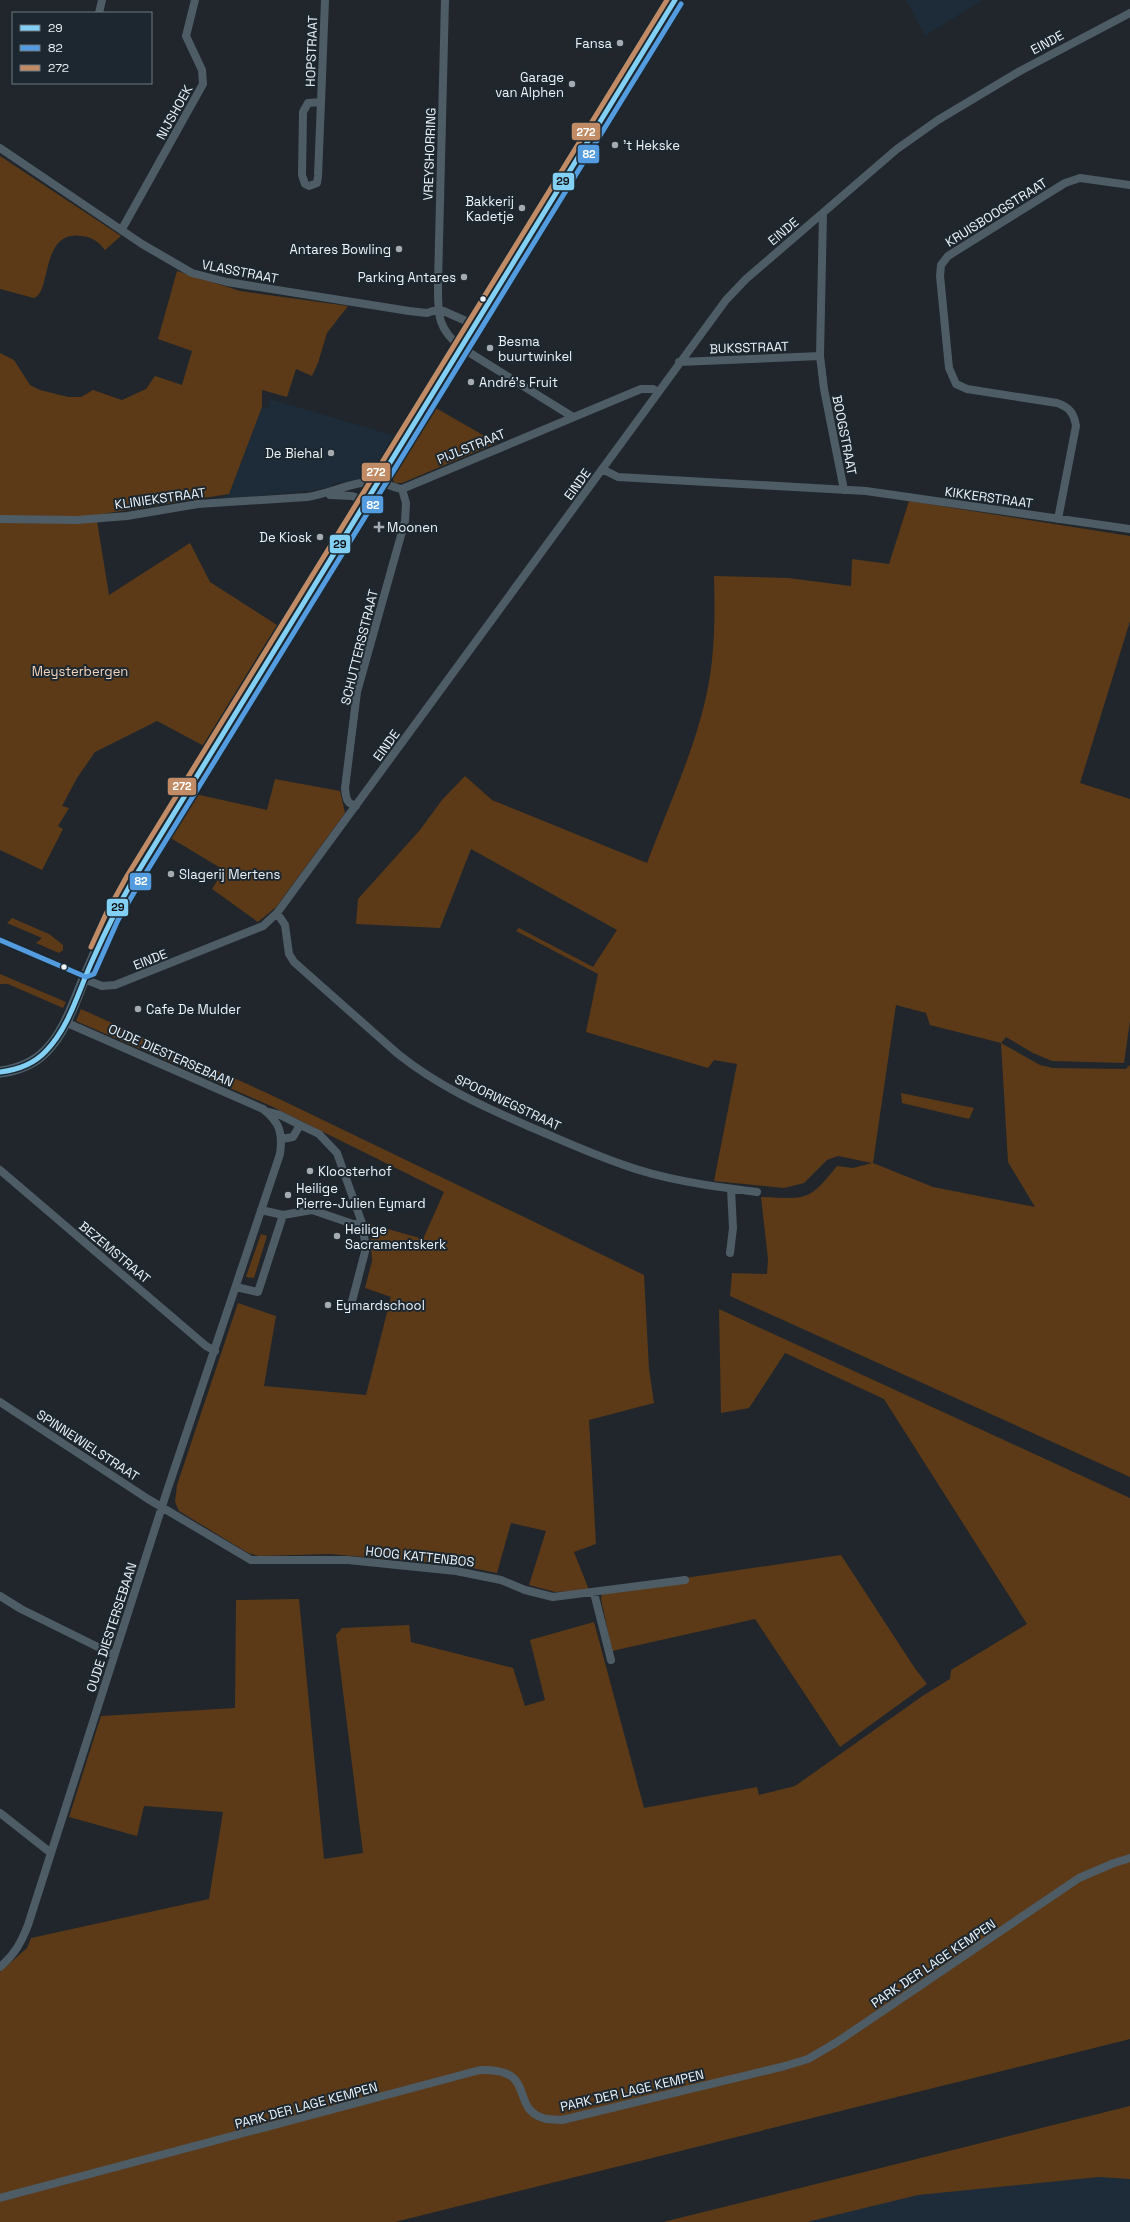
<svg xmlns="http://www.w3.org/2000/svg" width="1130" height="2222" font-family="'Space Grotesk',sans-serif">
	<rect width="100%" height="100%" fill="#20262b"/>
	<path fill="#1d2c38" d="M906 0H982L925 36Z
		M270 399 399 437 381 465 360 479 333 484 331 487 310 491 223 499 222 498 229 494 262 407 268 408Z
		M1130 2106V2222H663Z"/>
	<path fill="#5c3a18" fill-rule="evenodd" d="M0 156 121 236 105 250C99 242 92 237 82 236 40 229 52 292 34 298L0 289Z
		M177 271 240 291 348 306 327 333 318 363 312 376 296 369 287 397 262 390V407L229 494 96 515 109 595 190 543 210 582 280 627 206 747 157 721 95 752 77 778 62 806 69 808 58 826 63 829 42 870 0 850V353L14 360 30 385 40 390 68 397H81L93 390 122 400 146 389 155 376 182 385 192 351 158 339Z
		M434 407 497 443 402 483H395L391 477Z
		M909 501 1130 536V621L1080 783 1130 799V1021L1124 1063 1052 1061 1033 1053 1006 1037 1001 1043 1040 1065 1053 1068 1126 1069 1130 1065V1477L730 1296 732 1273 767 1274 768 1259 761 1197C807 1199 808 1202 837 1166L853 1168 872 1163 838 1156 827 1160 804 1183 784 1188 714 1181 737 1064 714 1060 708 1068 586 1032 598 974 516 931 519 928 593 967 617 930 471 849 440 928 356 924 358 899 420 830 442 800 465 776 492 800 647 863C669 804 698 744 709 682 715 647 715 611 714 576L788 578 851 586 852 559 889 564ZM896 1005 926 1013 930 1025 1001 1043 1008 1162 1035 1207 933 1187 873 1163Z
		M275 779 340 791 345 813 276 907 258 922 212 889 224 870 169 837 195 794 267 810Z
		M12 918 49 934 63 945V950L59 953 36 943 42 938 7 923Z
		M0 974 66 1002 63 1008 8 984H0Z
		M81 1009 269 1094 644 1275 649 1369 654 1403 589 1420 596 1544 574 1552 589 1590 555 1592 529 1585 546 1531 511 1523 497 1573 458 1565 330 1554 259 1556 248 1553 179 1511 175 1502 177 1485 238 1303 276 1316 264 1386 366 1395 391 1297 365 1288 372 1261 370 1224 423 1239 444 1192 271 1106 76 1021Z
		M901 1093 974 1108 969 1119 902 1103Z
		M261 1234 267 1236 254 1278 246 1277Z
		M719 1309 1130 1498V2039L395 2222H0V1972L27 1948 31 1938 209 1899 223 1812 144 1806 137 1836 69 1817 101 1716 235 1708 236 1600 299 1599 324 1859 363 1853 336 1635 342 1628 409 1625 411 1642 513 1668 525 1706 545 1700 530 1640 594 1622 644 1808 757 1787 759 1795 795 1786 924 1695 950 1679 951 1670 1027 1624 884 1399 785 1353 749 1408 721 1413Z
		M841 1555 914 1667 927 1684 840 1747 755 1619 612 1651 601 1599 602 1594 685 1578Z
		M1130 2106V2179L1099 2177 918 2195 807 2222H663Z"/>
	<g fill="none" stroke-linecap="round" stroke-linejoin="round">
		<path stroke="#4e5c66" stroke-width="8" d="M445 0 438 282C438 313 436 328 462 348L573 417
			M99 13 102 0
			M321 102 308 103 303 112 302 175 305 184 309 186 317 183 318 176 321 102 325 0
			M0 148 142 244 192 273 227 282 409 311 427 313 439 309
			M823 213 820 356 824 389 844 490
			M122 229 203 84 202 70 186 36 195 0
			M439 309 475 325
			M679 362 820 356
			M602 469 618 477 866 491 1130 529
			M330 495 352 496 367 501
			M0 519 77 520 127 516 198 504 307 497C330 494 355 480 378 482 386 483 394 488 402 489L641 389H653L658 392
			M1058 519 1076 426C1074 413 1069 407 1057 403L967 389 956 384 949 368 940 276 941 265 948 256 1065 183 1080 178 1130 185
			M356 806C346 803 346 798 345 788L357 692 405 521 406 503 402 489
			M277 913 285 925 289 954 294 962 398 1054C438 1086 482 1106 528 1126 559 1139 589 1153 621 1164 664 1180 711 1186 757 1192
			M84 979 102 986 115 985 253 930 263 926 277 913 726 300 746 279 897 149 938 120 1020 71 1130 13
			M268 1112 280 1115 300 1125
			M282 1139 293 1137 300 1125 319 1134 337 1153 362 1223 366 1248 351 1305
			M0 1170 206 1346 215 1351
			M283 1215 312 1210 353 1224 362 1223
			M730 1253 733 1228 731 1189
			M236 1287 258 1292 283 1215 261 1210
			M0 1402 148 1499 251 1560H348L456 1571 501 1580 525 1590 553 1597 685 1580
			M594 1593 611 1660
			M0 1596 21 1609 114 1655
			M0 1813 51 1853
			M0 1967C15 1954 21 1943 28 1925L167 1491 280 1154C283 1134 280 1122 263 1109L65 1022
			M0 2198 480 2070C538 2068 509 2107 543 2118 548 2120 556 2119 562 2120L785 2066 808 2059 837 2042 1079 1878 1114 1863 1130 1858"/>
		<path stroke="#4c5e6a" stroke-width="11" d="M0 1072C18 1070 33 1064 46 1051 67 1030 76 996 88 970 101 939 116 909 133 880L675 0"/>
		<defs>
			<path id="bus-1" d="M0 1072C17 1070 34 1064 46 1051 70 1026 79 989 93 959 105 932 118 906 133 880L675 0"/>
			<path id="bus-2" d="M0 940 86 977 94 974 118 920 139 884 681 4"/>
			<path id="bus-3" d="M91 947 106 914 127 876 667 0"/>
		</defs>
		<use href="#bus-1" stroke="#1c272f" stroke-width="8"/>
		<use href="#bus-2" stroke="#1c272f" stroke-width="8"/>
		<use href="#bus-3" stroke="#1c272f" stroke-width="8"/>
		<use href="#bus-1" stroke="#83d0f5" stroke-width="5"/>
		<use href="#bus-2" stroke="#539cdf" stroke-width="5"/>
		<use href="#bus-3" stroke="#c18c65" stroke-width="5"/>
	</g>
	<g fill="#a5abb1" stroke="#1c272f" stroke-width="1.5">
		<circle cx="620" cy="43" r="4"/>
		<circle cx="572" cy="84" r="4"/>
		<circle cx="615" cy="145" r="4"/>
		<circle cx="522" cy="208" r="4"/>
		<circle cx="399" cy="249" r="4"/>
		<circle cx="464" cy="277" r="4"/>
		<circle cx="490" cy="348" r="4"/>
		<circle cx="471" cy="382" r="4"/>
		<circle cx="331" cy="453" r="4"/>
		<path d="M377 521h4v4h4v4h-4v4h-4v-4h-4v-4h4z"/>
		<circle cx="320" cy="537" r="4"/>
		<circle cx="171" cy="874" r="4"/>
		<circle cx="138" cy="1009" r="4"/>
		<circle cx="310" cy="1171" r="4"/>
		<circle cx="288" cy="1195" r="4"/>
		<circle cx="337" cy="1236" r="4"/>
		<circle cx="328" cy="1305" r="4"/>
	</g>
	<g fill="#ecf3f9" stroke="#1c272f" stroke-width="1.5">
		<circle cx="483" cy="299" r="3.5"/>
		<circle cx="64" cy="967" r="3.5"/>
	</g>
	<g text-anchor="middle" stroke-width="4" stroke-linejoin="round" paint-order="stroke">
		<g font-size="13" fill="#ecf3f9" stroke="#1c272f">
			<text transform="translate(1047 42) rotate(-28)" y="5">EINDE</text>
			<text transform="translate(311 51) rotate(-88)" y="5">HOPSTRAAT</text>
			<text transform="translate(174 112) rotate(-61)" y="5">NIJSHOEK</text>
			<text transform="translate(429 154) rotate(-88)" y="5">VREYSHORRING</text>
			<text transform="translate(996 212) rotate(-32)" y="5">KRUISBOOGSTRAAT</text>
			<text transform="translate(783 231) rotate(-40)" y="5">EINDE</text>
			<text transform="translate(240 271) rotate(11)" y="5">VLASSTRAAT</text>
			<text transform="translate(749 347) rotate(-2)" y="5">BUKSSTRAAT</text>
			<text transform="translate(845 435) rotate(79)" y="5">BOOGSTRAAT</text>
			<text transform="translate(471 446) rotate(-22)" y="5">PIJLSTRAAT</text>
			<text transform="translate(577 484) rotate(-54)" y="5">EINDE</text>
			<text transform="translate(989 497) rotate(8)" y="5">KIKKERSTRAAT</text>
			<text transform="translate(160 498) rotate(-8)" y="5">KLINIEKSTRAAT</text>
			<text transform="translate(359 647) rotate(-76)" y="5">SCHUTTERSSTRAAT</text>
			<text transform="translate(386 745) rotate(-54)" y="5">EINDE</text>
			<text transform="translate(150 959) rotate(-21)" y="5">EINDE</text>
			<text transform="translate(171 1055) rotate(24)" y="5">OUDE DIESTERSEBAAN</text>
			<text transform="translate(508 1102) rotate(25)" y="5">SPOORWEGSTRAAT</text>
			<text transform="translate(115 1252) rotate(40)" y="5">BEZEMSTRAAT</text>
			<text transform="translate(88 1445) rotate(33)" y="5">SPINNEWIELSTRAAT</text>
			<text transform="translate(420 1556) rotate(6)" y="5">HOOG KATTENBOS</text>
			<text transform="translate(111 1627) rotate(-72)" y="5">OUDE DIESTERSEBAAN</text>
			<text transform="translate(933 1963) rotate(-34)" y="5">PARK DER LAGE KEMPEN</text>
			<text transform="translate(632 2090) rotate(-13)" y="5">PARK DER LAGE KEMPEN</text>
			<text transform="translate(306 2105) rotate(-15)" y="5">PARK DER LAGE KEMPEN</text>
		</g>
		<g font-size="13" fill="#ecf3f9" stroke="#1c272f" text-anchor="start">
			<text x="612" y="48" text-anchor="end">Fansa</text>
			<text x="564" y="82" text-anchor="end">Garage<tspan x="564" dy="15">van Alphen</tspan></text>
			<text x="623" y="150">'t Hekske</text>
			<text x="514" y="206" text-anchor="end">Bakkerij<tspan x="514" dy="15">Kadetje</tspan></text>
			<text x="391" y="254" text-anchor="end">Antares Bowling</text>
			<text x="456" y="282" text-anchor="end">Parking Antares</text>
			<text x="498" y="346">Besma<tspan x="498" dy="15">buurtwinkel</tspan></text>
			<text x="479" y="387">André's Fruit</text>
			<text x="323" y="458" text-anchor="end">De Biehal</text>
			<text x="387" y="532">Moonen</text>
			<text x="312" y="542" text-anchor="end">De Kiosk</text>
			<text x="179" y="879">Slagerij Mertens</text>
			<text x="146" y="1014">Cafe De Mulder</text>
			<text x="318" y="1176">Kloosterhof</text>
			<text x="296" y="1193">Heilige<tspan x="296" dy="15">Pierre-Julien Eymard</tspan></text>
			<text x="345" y="1234">Heilige<tspan x="345" dy="15">Sacramentskerk</tspan></text>
			<text x="336" y="1310">Eymardschool</text>
		</g>
		<g font-size="13" fill="#f4d4ba" stroke="#1c272f">
			<text x="80" y="676">Meysterbergen</text>
		</g>
	</g>
	<g stroke="#1c272f" stroke-width="1.5">
		<rect x="571" y="122" width="30" height="19" rx="4" fill="#c18c65"/>
		<rect x="577" y="144" width="23" height="20" rx="4" fill="#539cdf"/>
		<rect x="552" y="172" width="23" height="19" rx="4" fill="#83d0f5"/>
		<rect x="361" y="462" width="30" height="20" rx="4" fill="#c18c65"/>
		<rect x="361" y="495" width="23" height="19" rx="4" fill="#539cdf"/>
		<rect x="329" y="534" width="22" height="20" rx="4" fill="#83d0f5"/>
		<rect x="167" y="777" width="30" height="19" rx="4" fill="#c18c65"/>
		<rect x="129" y="872" width="23" height="19" rx="4" fill="#539cdf"/>
		<rect x="106" y="898" width="23" height="19" rx="4" fill="#83d0f5"/>
	</g>
	<g font-size="11" text-anchor="middle" font-weight="bold" fill="#fff">
		<text x="586" y="136">272</text>
		<text x="589" y="158">82</text>
		<text x="376" y="476">272</text>
		<text x="373" y="509">82</text>
		<text x="182" y="790">272</text>
		<text x="141" y="885">82</text>
	</g>
	<g font-size="11" text-anchor="middle" font-weight="bold" fill="#111">
		<text x="563" y="185">29</text>
		<text x="340" y="548">29</text>
		<text x="118" y="911">29</text>
	</g>
	<rect x="12" y="12" width="140" height="72" fill="#1c272f" stroke="#6f7980"/>
	<rect x="20" y="25" width="20" height="6" fill="#83d0f5" stroke="#6f7980"/>
	<text x="48" y="32" font-size="12" fill="#ecf3f9">29</text>
	<rect x="20" y="45" width="20" height="6" fill="#539cdf" stroke="#6f7980"/>
	<text x="48" y="52" font-size="12" fill="#ecf3f9">82</text>
	<rect x="20" y="65" width="20" height="6" fill="#c18c65" stroke="#6f7980"/>
	<text x="48" y="72" font-size="12" fill="#ecf3f9">272</text>
</svg>
